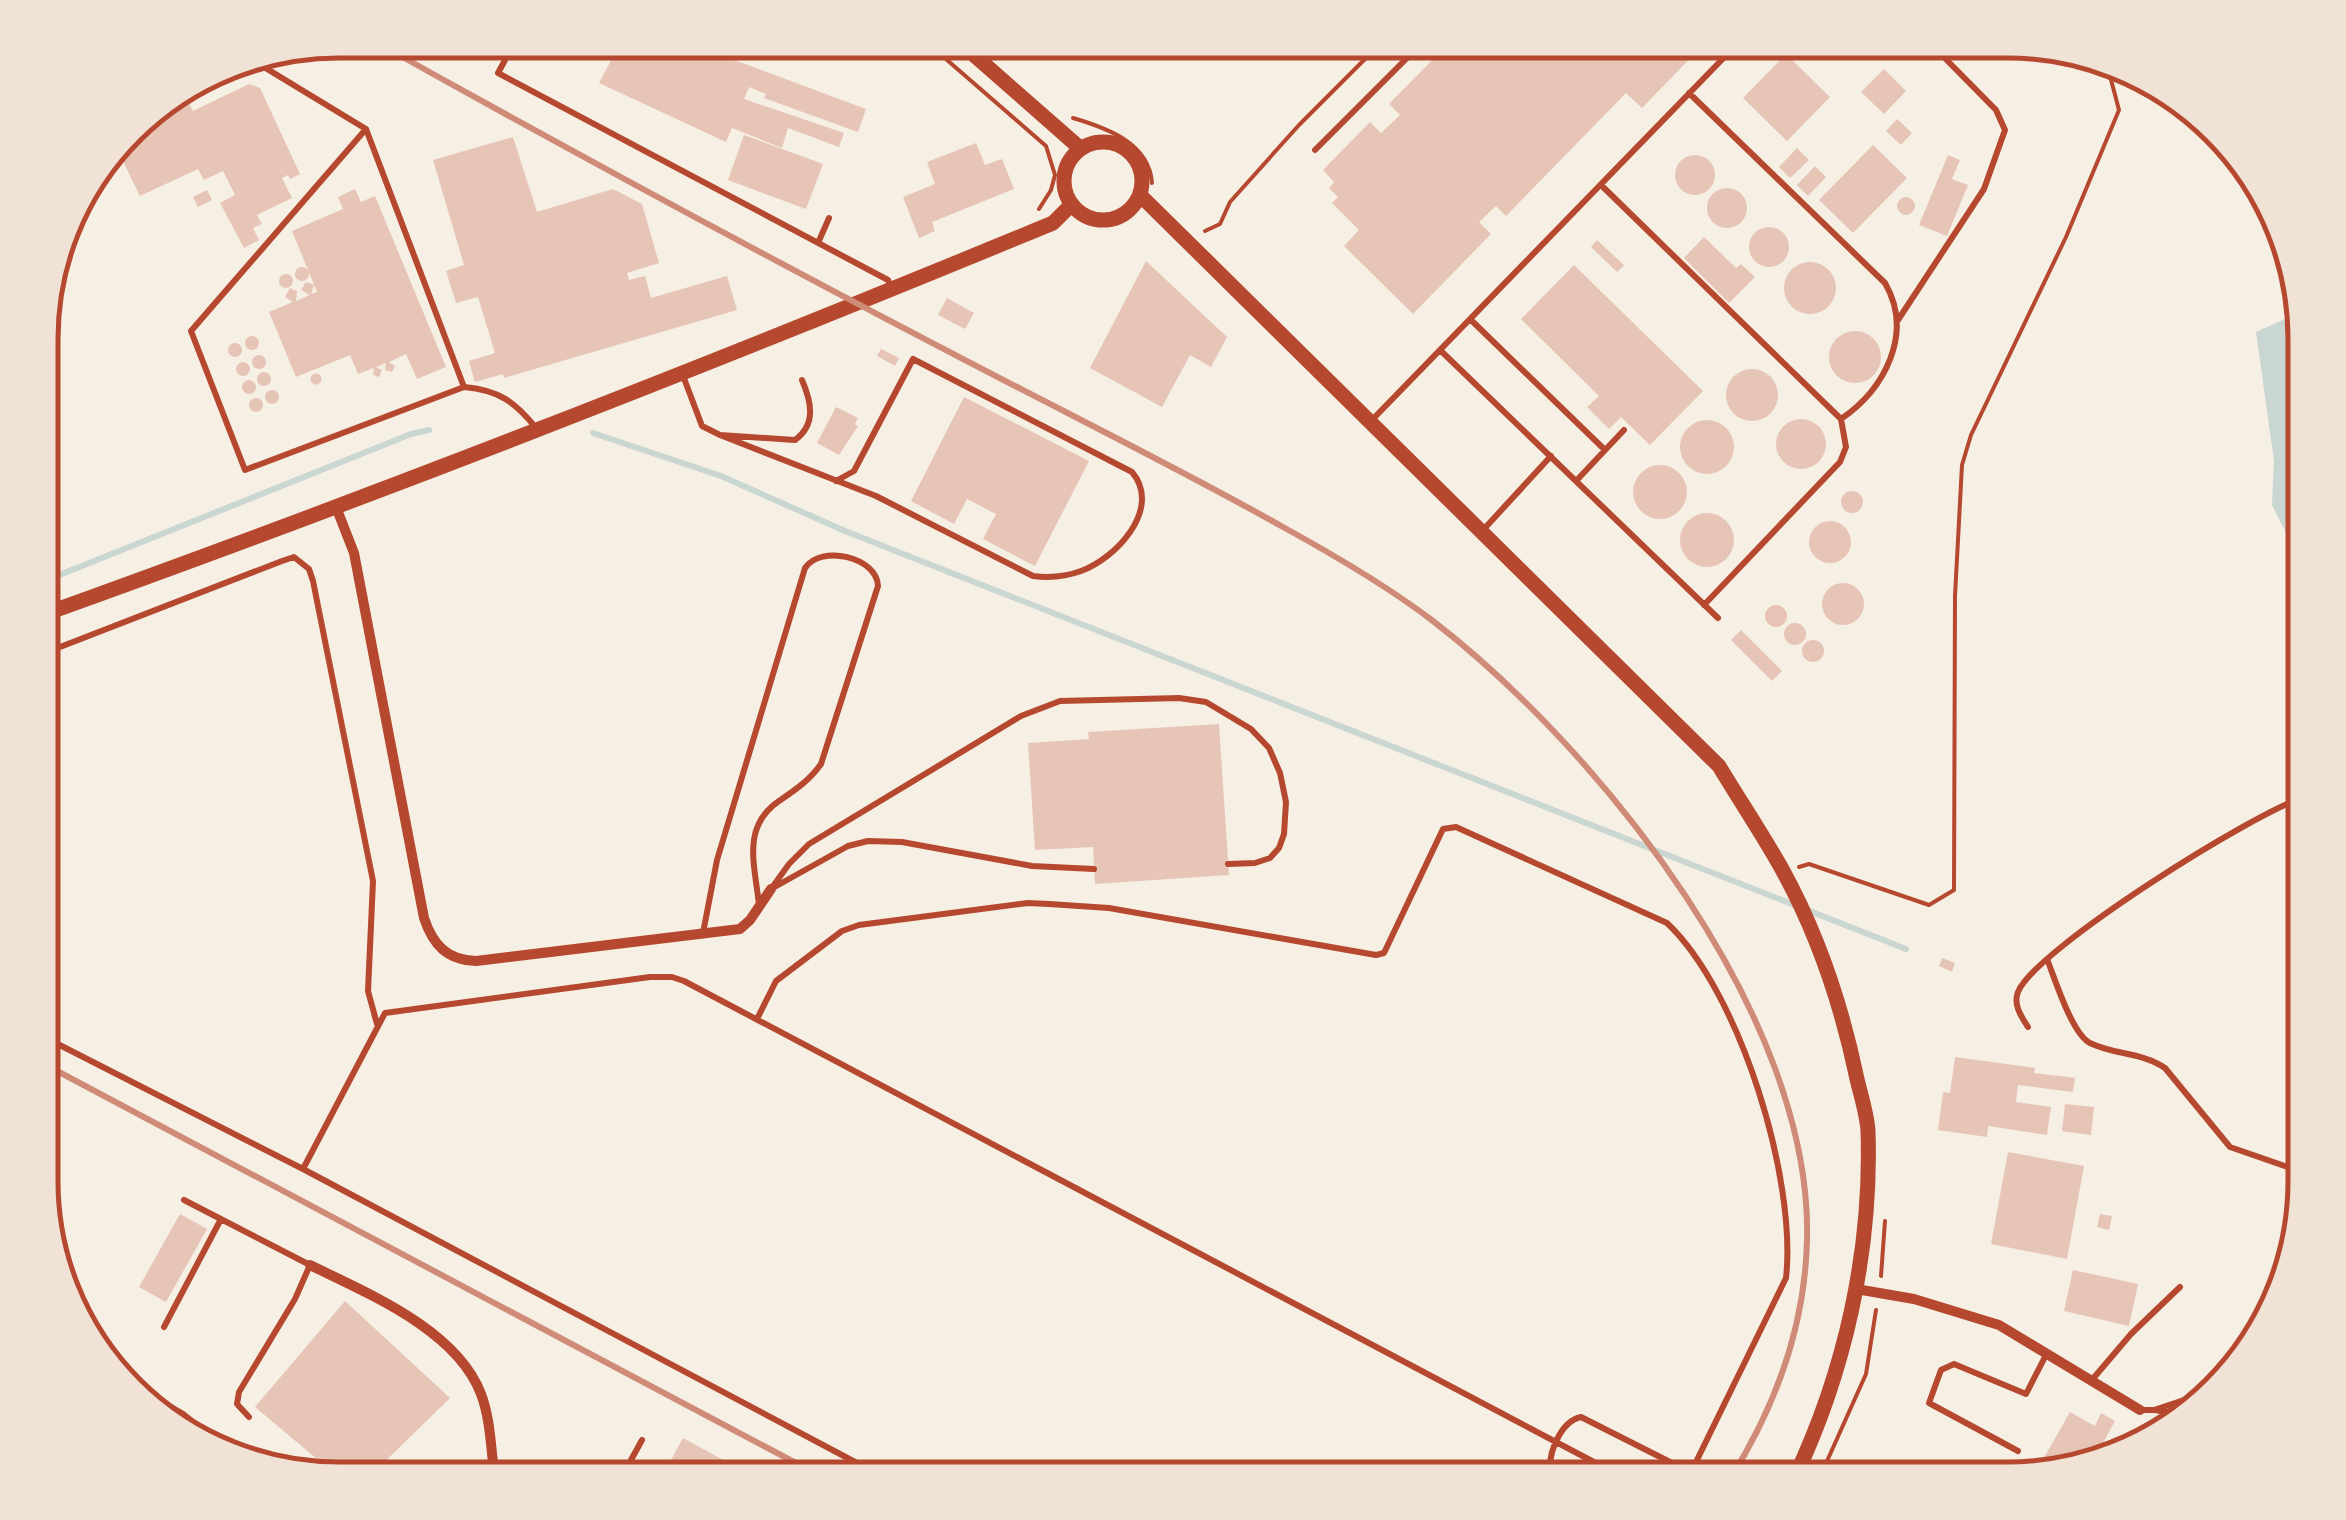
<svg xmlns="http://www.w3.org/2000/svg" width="2346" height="1520" font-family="'Open Sans',sans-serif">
	<rect width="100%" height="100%" fill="#f6efe4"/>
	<path fill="#c9d6d2" d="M2303 311 2305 320V570L2272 505 2274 461 2256 332Z"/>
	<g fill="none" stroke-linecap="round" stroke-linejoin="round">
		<path stroke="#c9d6d2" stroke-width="6" d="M593 433 721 476 845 531 1906 949
			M42 582 411 434 429 430"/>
	</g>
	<path fill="#e6c5b7" d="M629 40H690L718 54 866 109 858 132 764 98 766 94 749 87 744 99 844 133 839 147 788 128 782 148 732 128 726 142 599 83 616 51 622 54Z
		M1452 40H1708L1642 108 1626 93 1506 216 1496 206 1479 222 1491 234 1413 314 1344 246 1359 230 1332 203 1338 197 1329 188 1334 182 1323 170 1370 122 1381 133 1400 115 1389 104Z
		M1786 54 1830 97 1787 141 1743 98Z
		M1884 69 1906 91 1884 114 1861 92Z
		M249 84 260 88 300 174 290 179 288 175 282 178 292 198 257 215 262 224 253 228 259 240 244 248 220 203 235 195 223 171 204 180 198 169 140 196 116 147 141 114 182 89 193 111Z
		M1897 119 1912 133 1901 145 1886 131Z
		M744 135 823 164 806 209 728 180Z
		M513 137 537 212 613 189 642 204 659 263 627 273 629 280 645 276 651 298 727 276 737 310 504 378 503 374 475 382 469 361 495 353 478 297 456 303 446 271 464 265 433 160Z
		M976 143 985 165 1002 159 1014 189 932 222 935 231 919 238 903 197 935 184 927 162Z
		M1873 145 1907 178 1853 233 1819 200Z
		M1797 148 1809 160 1790 178 1779 167Z
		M1948 155 1960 160 1952 179 1968 185 1947 236 1919 225Z
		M1675 175a20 20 0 1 1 40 0a20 20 0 1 1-40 0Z
		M1815 166 1826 177 1808 196 1797 185Z
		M1707 208a20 20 0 1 1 40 0a20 20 0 1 1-40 0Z
		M355 189 361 202 375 196 446 367 417 379 406 354 389 362 395 366 392 372 385 370 386 363 376 367 382 370 379 377 373 375 374 368 358 374 350 355 296 377 269 312 293 302 285 297 290 288 297 291 296 301 310 295 301 290 306 282 314 285 311 294 317 292 292 231 343 209 338 197Z
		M207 190 212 200 198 207 193 197Z
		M1897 206a9 9 0 1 1 18 0a9 9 0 1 1-18 0Z
		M1749 247a20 20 0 1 1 40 0a20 20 0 1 1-40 0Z
		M1704 237 1736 268 1741 264 1755 277 1729 303 1684 258Z
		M1597 240 1624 265 1617 272 1591 247Z
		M1146 261 1227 337 1211 367 1190 355 1162 407 1090 368Z
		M1784 288a26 26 0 1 1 52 0a26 26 0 1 1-52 0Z
		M1574 265 1703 391 1650 445 1621 417 1609 429 1587 407 1599 396 1521 319Z
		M295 274a7 7 0 1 1 14 0a7 7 0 1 1-14 0Z
		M279 281a7 7 0 1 1 14 0a7 7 0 1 1-14 0Z
		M947 298 974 313 965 329 938 315Z
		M1829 357a26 26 0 1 1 52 0a26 26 0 1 1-52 0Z
		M245 343a7 7 0 1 1 14 0a7 7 0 1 1-14 0Z
		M228 350a7 7 0 1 1 14 0a7 7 0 1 1-14 0Z
		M881 349 899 358 895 366 877 356Z
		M252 362a7 7 0 1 1 14 0a7 7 0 1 1-14 0Z
		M236 369a7 7 0 1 1 14 0a7 7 0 1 1-14 0Z
		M1726 395a26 26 0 1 1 52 0a26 26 0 1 1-52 0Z
		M257 379a7 7 0 1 1 14 0a7 7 0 1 1-14 0Z
		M310.5 379a5.5 5.5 0 1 1 11 0a5.5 5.5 0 1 1-11 0Z
		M242 387a7 7 0 1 1 14 0a7 7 0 1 1-14 0Z
		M265 397a7 7 0 1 1 14 0a7 7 0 1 1-14 0Z
		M964 397 1089 461 1035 566 983 539 996 514 967 499 954 524 911 501Z
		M249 405a7 7 0 1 1 14 0a7 7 0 1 1-14 0Z
		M836 407 858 418 855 424 858 426 839 455 817 443Z
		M1776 444a25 25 0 1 1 50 0a25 25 0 1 1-50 0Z
		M1680 447a27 27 0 1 1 54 0a27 27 0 1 1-54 0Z
		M1633 492a27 27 0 1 1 54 0a27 27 0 1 1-54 0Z
		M1841 502a11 11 0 1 1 22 0a11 11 0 1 1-22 0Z
		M1680 540a27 27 0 1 1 54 0a27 27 0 1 1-54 0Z
		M1809 542a21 21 0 1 1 42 0a21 21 0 1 1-42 0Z
		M1822 604a21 21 0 1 1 42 0a21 21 0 1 1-42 0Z
		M1765 616a11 11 0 1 1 22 0a11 11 0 1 1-22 0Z
		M1784 634a11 11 0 1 1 22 0a11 11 0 1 1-22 0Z
		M1741 630 1782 671 1772 681 1731 640Z
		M1802 651a11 11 0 1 1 22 0a11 11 0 1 1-22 0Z
		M1219 724 1229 875 1095 884 1093 847 1035 850 1028 743 1089 739 1088 732Z
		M1942 958 1955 963 1952 972 1939 966Z
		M1955 1057 2035 1068 2034 1073 2075 1078 2073 1092 2018 1085 2016 1102 2051 1107 2047 1135 1988 1126 1987 1137 1938 1130 1943 1092 1950 1093Z
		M2065 1104 2094 1107 2091 1135 2062 1131Z
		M2008 1152 2084 1166 2067 1259 1991 1244Z
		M180 1214 207 1229 166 1302 139 1287Z
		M2100 1214 2112 1216 2109 1230 2097 1227Z
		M2073 1270 2138 1284 2129 1326 2064 1311Z
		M345 1301 450 1398 366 1480H342L255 1407Z
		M2070 1412 2095 1426 2101 1413 2115 1421 2094 1459 2033 1477Z
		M683 1438 760 1480H660Z"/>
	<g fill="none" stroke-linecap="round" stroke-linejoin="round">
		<path stroke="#b5482f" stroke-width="4" d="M924 40 1046 146 1055 175 1051 190 1039 209
			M1073 118C1107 128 1149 143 1152 183
			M1205 231 1220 224 1230 202 1299 125 1384 40
			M1799 867 1809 864 1929 905 1954 890 1955 596 1962 465 1971 435 2066 237 2119 110 2105 57
			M1881 1276 1885 1221
			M1819 1479 1866 1374 1876 1310"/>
		<path stroke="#b5482f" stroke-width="6" d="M510 51 498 73 888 280 891 287
			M249 58 366 129 464 387
			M1689 93 1885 283C1914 333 1885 389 1841 419L1846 447 1840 462 1704 605
			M366 129 191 331 245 470 464 387C499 390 515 402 536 428
			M1315 150 1425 40
			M1601 185 1841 419
			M818 243 829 218
			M1470 319 1605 450
			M1898 320 1984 189 2005 130 1996 110 1927 40
			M1440 350 1718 618
			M682 373 702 426 720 435 795 440C817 424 811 401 802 380
			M1371 421 1741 40
			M720 435 876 496 1033 576C1049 578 1065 577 1081 571 1115 559 1163 509 1132 472L913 359 854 471 836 481
			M1576 481 1624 430
			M1484 529 1551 456
			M42 654 282 561 294 557 309 569 313 581 373 881 368 991 377 1024
			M1094 869 1032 866 902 842 868 841 848 846 771 889 789 864 809 844 1021 716 1060 701 1179 698 1206 702 1251 729 1269 748 1280 773 1286 802 1284 834 1279 848 1270 858 1255 863 1228 864
			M703 933 717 860 805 568C821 544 877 557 878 586L821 764C809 781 795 790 779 801 741 827 755 865 759 905
			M2047 959C2055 979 2072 1034 2090 1043 2114 1055 2142 1052 2165 1068L2230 1147 2305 1173
			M757 1019 776 981 842 931 859 925 1028 903 1049 904 1109 908 1376 955 1384 953 1443 829 1456 827 1667 923C1740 992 1797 1179 1786 1278L1695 1464 1687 1468 1678 1466 1581 1417C1561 1421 1547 1454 1551 1473L1561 1480
			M2028 1027C2021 1016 2013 1005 2018 992 2035 949 2258 810 2305 797
			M42 1036 303 1169
			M184 1200 310 1265 295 1299 239 1392 237 1404 249 1417
			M164 1327 221 1219
			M2091 1381 2131 1334 2180 1287
			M2141 1410H2154L2208 1392
			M2155 1410 2184 1415
			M2018 1451 1929 1403 1941 1370 1954 1364 2026 1394 2047 1353
			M620 1480 642 1440
			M889 1480 303 1169 385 1013 650 977H672L684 981 1628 1480"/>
		<path stroke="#b5482f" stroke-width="10" d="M336 507 354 553 424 918C433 945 447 960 476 961L740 929 750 920 771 889
			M310 1265C369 1294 457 1330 481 1394 491 1420 491 1453 495 1480
			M1856 1289 1914 1299 1999 1325 2140 1410
			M131 1386 181 1415 242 1464"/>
		<path stroke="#b5482f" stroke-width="15" d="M957 40 1081 149
			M1064 181a39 39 0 1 1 78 0a39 39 0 1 1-78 0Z
			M1140 195 1719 766C1740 801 1763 835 1783 871 1818 935 1842 1007 1857 1079 1861 1096 1867 1114 1868 1131 1872 1251 1845 1372 1794 1479
			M42 615C382 493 719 361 1053 223L1072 204"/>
		<path stroke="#b5482f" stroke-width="22" d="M172 1429 173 1430"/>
		<path stroke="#cf8b77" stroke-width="6" d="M372 40C585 159 800 275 1017 387 1106 433 1196 478 1283 527 1334 555 1386 585 1433 621 1601 751 1813 1017 1807 1240 1805 1327 1776 1406 1730 1479
			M42 1063 828 1480"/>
	</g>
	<path d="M0 0H2346V1520H0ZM339 58H2007A281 281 0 0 1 2288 339V1181A281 281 0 0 1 2007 1462H339A281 281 0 0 1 58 1181V339A281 281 0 0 1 339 58Z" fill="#f1e2d6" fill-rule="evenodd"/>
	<path fill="none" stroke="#b5482f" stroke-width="5" d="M339 58H2007A281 281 0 0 1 2288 339V1181A281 281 0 0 1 2007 1462H339A281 281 0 0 1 58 1181V339A281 281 0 0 1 339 58Z"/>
</svg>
